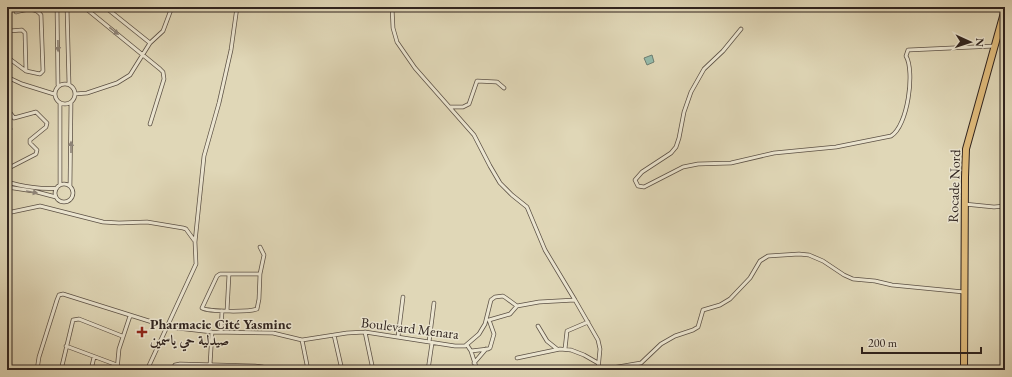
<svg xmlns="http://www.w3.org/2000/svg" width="1012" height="377" font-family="'EB Garamond',Amiri,serif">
	<rect width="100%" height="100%" fill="#e0d7b7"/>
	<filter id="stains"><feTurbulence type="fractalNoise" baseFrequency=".005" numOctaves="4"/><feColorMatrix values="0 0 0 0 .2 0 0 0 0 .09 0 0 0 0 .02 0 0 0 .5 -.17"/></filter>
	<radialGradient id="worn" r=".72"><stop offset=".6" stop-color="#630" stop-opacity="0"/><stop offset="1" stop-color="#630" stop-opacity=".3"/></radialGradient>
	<path fill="#94baaa" stroke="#6c7e72" d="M652 55 654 62 647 65 644 58Z"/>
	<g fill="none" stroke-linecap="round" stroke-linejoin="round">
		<defs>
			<path id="street" d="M57 7 58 85
				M67 7 69 84
				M84 7 160 69 163 72 164 79 150 124
				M105 7 150 43
				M741 29 723 51 704 69 691 92 684 112 679 138 676 147 671 153 642 172 635 180 638 186 644 187 683 167 698 164 731 163 774 153 836 147 891 136C908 126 915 71 906 56L908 50 995 46
				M9 31 22 30 25 33 26 71
				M7 39 9 31 7 30
				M7 57 26 71 40 74 43 71 41 15C35 6 25 10 16 12
				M7 77 22 84 54 94
				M55 94a10 10 0 1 1 20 0a10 10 0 1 1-20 0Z
				M75 94 87 93 117 83 130 75 150 43 163 31 172 7
				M60 103V185
				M450 107H463L469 104 477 81 497 82 504 88
				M7 109 14 118 36 112 47 123 46 127 30 140V143L37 150 36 154 7 169
				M7 133 10 129
				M7 182C20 186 44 190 57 188
				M55 193a9 9 0 1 1 18 0a9 9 0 1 1-18 0Z
				M70 186 71 102
				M7 187 33 191 56 197
				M964 204 994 207 1005 206
				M7 213 40 206 103 222 119 223 147 222 183 228 186 229 194 240
				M260 247 264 255 260 274 259 299 257 309C250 312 209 312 202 308L217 276 220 274H260
				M575 300 598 340 600 349 598 370
				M227 311 229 274
				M489 320 510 314 517 306
				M538 326 547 341 557 349
				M221 332 222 311
				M365 332 373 370
				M334 335 342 370
				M398 337 403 297
				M302 340 308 370
				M429 342 434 303
				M467 345 471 351 488 349 490 348 494 334 489 320
				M66 346 117 365
				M565 349 567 331 588 322
				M471 351 477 370
				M517 358 560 349 571 350 584 355 598 363
				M474 363 486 349
				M210 365 212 332
				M37 370 39 357 57 300 59 295 63 294 168 327 212 332 273 333 302 340 347 333 365 332 455 346H465L479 334 485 324 491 300 495 297 503 296 506 298 517 306 539 302 575 300 545 250 527 207 512 195 500 183 490 166 474 135 415 68 397 42 393 28 392 7
				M61 370 73 320 79 319 122 336
				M91 370 94 357
				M117 370 119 349 130 316
				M147 370 196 264 195 242 204 156 219 103 231 50 237 7
				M172 370 175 365 180 364 255 366 263 367 267 370
				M428 370 432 343
				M505 370 507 369
				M600 370 641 363 661 344 675 336 693 330 698 327 703 310 720 305 730 299 750 278 760 261 768 256 799 254 809 255 823 261 844 275 853 279 875 281 892 285 964 292"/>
			<path id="highway" d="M964 370 965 177 966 149 1005 9"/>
		</defs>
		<use href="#street" stroke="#5c5145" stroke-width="4.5"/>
		<use href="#highway" stroke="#30241f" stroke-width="8"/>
		<use href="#street" stroke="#ebe5d0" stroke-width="3"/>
		<use href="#highway" stroke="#e0bc7c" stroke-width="6"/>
	</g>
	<defs><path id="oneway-solid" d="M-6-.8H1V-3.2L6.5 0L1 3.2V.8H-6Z"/></defs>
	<g fill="#8e8478">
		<use href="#oneway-solid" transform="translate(114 31) rotate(38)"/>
		<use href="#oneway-solid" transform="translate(58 46) rotate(89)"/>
		<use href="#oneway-solid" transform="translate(71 147) rotate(-90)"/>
		<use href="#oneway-solid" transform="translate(32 192) rotate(10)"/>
	</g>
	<path fill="#8f2418" stroke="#ebe5d0" stroke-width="1.5" d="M140 326h4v4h4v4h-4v4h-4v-4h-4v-4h4z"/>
	<g text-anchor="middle" stroke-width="3" stroke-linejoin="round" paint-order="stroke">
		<g font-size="14" fill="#30241f" stroke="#ebe5d0">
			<text transform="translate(954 186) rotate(-88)" y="5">Rocade Nord</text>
			<text transform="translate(410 328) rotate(7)" y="5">Boulevard Menara</text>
		</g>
		<g font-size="14" font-weight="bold" fill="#30241f" stroke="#ebe5d0" text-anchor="start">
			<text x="150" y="329">Pharmacie Cité Yasmine<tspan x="150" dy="16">صيدلية حي ياسمين</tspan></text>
		</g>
	</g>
	<rect width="1012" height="377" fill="none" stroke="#e0d7b7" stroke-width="24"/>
	<rect x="8" y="8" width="996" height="361" fill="none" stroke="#30241f" stroke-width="2"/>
	<rect x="12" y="12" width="988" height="353" fill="none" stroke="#30241f"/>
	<g transform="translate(970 42) rotate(93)" stroke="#ebe5d0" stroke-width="3" paint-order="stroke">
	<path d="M0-3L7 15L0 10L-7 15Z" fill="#30241f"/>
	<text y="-6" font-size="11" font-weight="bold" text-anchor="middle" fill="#30241f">N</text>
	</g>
	<path d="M862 347v6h119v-6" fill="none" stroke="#30241f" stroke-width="2"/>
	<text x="868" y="347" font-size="12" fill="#30241f" stroke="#ebe5d0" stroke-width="3" paint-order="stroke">200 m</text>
	<rect width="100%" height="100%" filter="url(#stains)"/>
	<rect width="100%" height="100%" fill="url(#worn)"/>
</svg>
